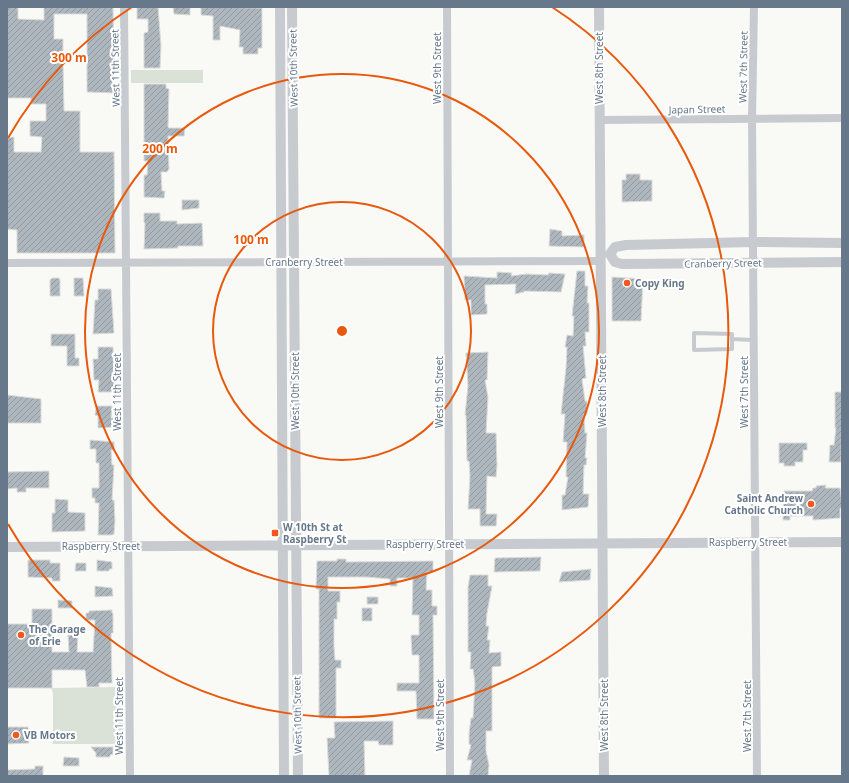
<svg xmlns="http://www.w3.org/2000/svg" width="849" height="783" font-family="'Noto Sans',sans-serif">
	<defs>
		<pattern id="building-hatch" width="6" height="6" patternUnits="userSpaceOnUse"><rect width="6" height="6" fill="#afb7be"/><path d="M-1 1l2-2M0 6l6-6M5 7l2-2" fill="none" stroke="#929aa0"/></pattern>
	</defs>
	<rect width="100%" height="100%" fill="#f9f9f6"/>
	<path fill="#dae1d7" d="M131 70H203V83H131Z
		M123 687V744H53V693L51 688Z"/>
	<path fill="url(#building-hatch)" stroke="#dbdbd9" d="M7 7H18V19L44 20V7H113L114 93 87 92V14H54V39H63V56H70V63H63L64 111H80V152H114L115 253H17V230L7 229V138L14 137V152H41L42 137 30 136V121H46V104H31V98H7Z
		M137 7H158L161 46 160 68H144V33L148 32V19H137Z
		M173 7H190V15L174 14Z
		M201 7 262 8V48H258V54H243V47H239L240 30 220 26V40H213V16L201 15Z
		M144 84H166V88L169 89 168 127 169 128H185L184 136H168L169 169 167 172H161L162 191H165L164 198H161L144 197V175H147L148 161H144Z
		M626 174H640V180H652V201L622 202V180H626Z
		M182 200H199V208L182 210Z
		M144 213H160V221H177V224L202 223 203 246H178V248L144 249 145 223H144Z
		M550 229 562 231V236L584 235V247L549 246Z
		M577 271H585V286H588L587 303H589V332H585L586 346H583L586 378 582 379 585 401H587V414H584L585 433H587L585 458H587L586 465H584L583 494H589L588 507 562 510V495H565L568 477H566L567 442H563L565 414H561L566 368 567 347H565L567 335 573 336 574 316H572Z
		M497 272 512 273 511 276 526 274 548 275 549 273 565 274 561 292 524 291V292L515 294 516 284 485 285V304H487V314L471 315V300H465L464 276 497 278Z
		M612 277 643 279 641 321H612Z
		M52 278H59L60 280V296H50V280Z
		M74 278H83L84 296H74Z
		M98 289H111L114 333 93 334 95 300H98Z
		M51 334H75V358H79V366H67V346H51Z
		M98 347H113L114 392H98L99 380H94L93 359H98Z
		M488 352 487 380H485L488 397 486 433H496L497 465 496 477 487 476 486 514H497L496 526H480V509H468L470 476 469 461H467L466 415H465L468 386 466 353Z
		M835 392H842L841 462H829L830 445H834L836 428H835Z
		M7 395 41 399V423H7Z
		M96 406H112L111 418H114V427L98 428V416L95 415Z
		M90 440 114 442V450H111L112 465H114L112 500H114L115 521 114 534 112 535H98L99 503H95V498H92V488H99V463H96V449H90Z
		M779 443H807V450H803V462H795V466H784V463H779Z
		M49 471V488H26V492H17V488L7 489V472Z
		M826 485 825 488H840L842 506 840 509V518L813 520V516H790V520H783L784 491H812L813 488H816V486Z
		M55 499 68 500V512L85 513V531L52 532V513H55Z
		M541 557 540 571 494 572 495 558Z
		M337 559H346V562L433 561V572H427L426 590H432V606H437V615H433L434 719H417L416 691H397V683H419V655H412L411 635H419V615H412L413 578H397V586H390V579L367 577H328V591H340V602H337V619H334V647L335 660H341V668H336V718H319V589H316L317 561H337Z
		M28 560H50V563H60V581H52V578L28 577Z
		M97 560 112 562V569H109V571H97Z
		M76 563H86V571H75Z
		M591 569 590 580 559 582 562 572Z
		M470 575H488V586H492L487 613 486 626H489L487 640H490L489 653 501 652V666L492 667V731H486V751L489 765 488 776H469L472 760H467L471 745 469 744V733L471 718H473L475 683 473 669H470L471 652H468V587Z
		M95 586 112 588 113 596 95 597Z
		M367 597H378V604H367Z
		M58 600 72 601V608H58Z
		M362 608H372V621H362Z
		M32 609H52V652H69L68 635H78L77 652H93L95 620H86V613H89V611L112 610V613H113V633H111L112 683H99V687H87L85 670H52V688H7V624H32Z
		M393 721V745H379L378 741H364L365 776H329L327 738H335L334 722Z
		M7 727H28L29 743 7 744Z
		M91 747H113V754L110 755V757H96V753Z
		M64 757 79 758V766H63Z
		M35 766H43V776H7V770L35 769Z"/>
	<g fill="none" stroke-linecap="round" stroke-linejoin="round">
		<path stroke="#c7cbcf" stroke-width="4" d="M732 339V334L694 333V350L732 349V339L753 340"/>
		<path stroke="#c7cbcf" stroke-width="8" d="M124 7 130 776
			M447 7 450 776
			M754 7 752 118 757 776
			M599 120 842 118
			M7 263 601 261"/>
		<path stroke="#c7cbcf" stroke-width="10" d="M280 7 284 776
			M292 7 298 776
			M599 7 604 776
			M842 243 753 242 626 245 615 247 610 254 615 262 622 264 842 262
			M7 547 842 542"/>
	</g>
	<g fill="none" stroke="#e8590c" stroke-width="2">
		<circle cx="342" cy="331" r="129"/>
		<circle cx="342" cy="331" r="257"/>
		<path d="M8 138A386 386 0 0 1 132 7M552 7A386 386 0 1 1 8 524"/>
	</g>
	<g fill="#f0581f" stroke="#fff" stroke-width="1.5">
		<circle cx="627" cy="283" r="4"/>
		<circle cx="811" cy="504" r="4"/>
		<rect x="271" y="529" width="8" height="8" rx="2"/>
		<circle cx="21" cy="635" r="4"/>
		<circle cx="16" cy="735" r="4"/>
	</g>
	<g text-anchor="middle" stroke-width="4" stroke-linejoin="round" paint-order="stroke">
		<g font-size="10" fill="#66788a" stroke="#fff">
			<text transform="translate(743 67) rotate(-89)" y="4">West 7th Street</text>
			<text transform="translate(115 68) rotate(-91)" y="4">West 11th Street</text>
			<text transform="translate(293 68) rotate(-91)" y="4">West 10th Street</text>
			<text transform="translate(437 68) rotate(-90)" y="4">West 9th Street</text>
			<text transform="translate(599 68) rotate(-90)" y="4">West 8th Street</text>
			<text transform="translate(697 109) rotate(-1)" y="4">Japan Street</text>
			<text x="304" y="266">Cranberry Street</text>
			<text transform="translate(723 263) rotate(-1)" y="4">Cranberry Street</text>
			<text transform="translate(295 391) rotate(-90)" y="4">West 10th Street</text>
			<text transform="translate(602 391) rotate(-90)" y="4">West 8th Street</text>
			<text transform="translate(117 392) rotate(-90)" y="4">West 11th Street</text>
			<text transform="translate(439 392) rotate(-90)" y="4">West 9th Street</text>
			<text transform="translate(744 392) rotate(-90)" y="4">West 7th Street</text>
			<text x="748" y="546">Raspberry Street</text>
			<text x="425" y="548">Raspberry Street</text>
			<text x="101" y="550">Raspberry Street</text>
			<text transform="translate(297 715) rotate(-91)" y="4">West 10th Street</text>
			<text transform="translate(440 715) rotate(-90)" y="4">West 9th Street</text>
			<text transform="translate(604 715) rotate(-90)" y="4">West 8th Street</text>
			<text transform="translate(119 716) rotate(-90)" y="4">West 11th Street</text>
			<text transform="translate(747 716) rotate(-90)" y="4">West 7th Street</text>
		</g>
		<g font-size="10" font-weight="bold" fill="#66788a" stroke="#fff" text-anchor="start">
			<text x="635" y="287">Copy King</text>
			<text x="803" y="502" text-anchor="end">Saint Andrew<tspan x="803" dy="12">Catholic Church</tspan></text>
			<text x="283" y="531">W 10th St at<tspan x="283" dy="12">Raspberry St</tspan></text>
			<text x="29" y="633">The Garage<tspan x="29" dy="12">of Erie</tspan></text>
			<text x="24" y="739">VB Motors</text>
		</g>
	</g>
	<circle cx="342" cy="331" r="6" fill="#e8590c" stroke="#fff" stroke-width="2"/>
	<g font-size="12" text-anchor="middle" font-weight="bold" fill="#e8590c" stroke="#fff" stroke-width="4" stroke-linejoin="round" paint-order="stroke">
		<text x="69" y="62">300 m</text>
		<text x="160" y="153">200 m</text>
		<text x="251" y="244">100 m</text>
	</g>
	<rect width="849" height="783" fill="none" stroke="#66788a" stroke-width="16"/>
</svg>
